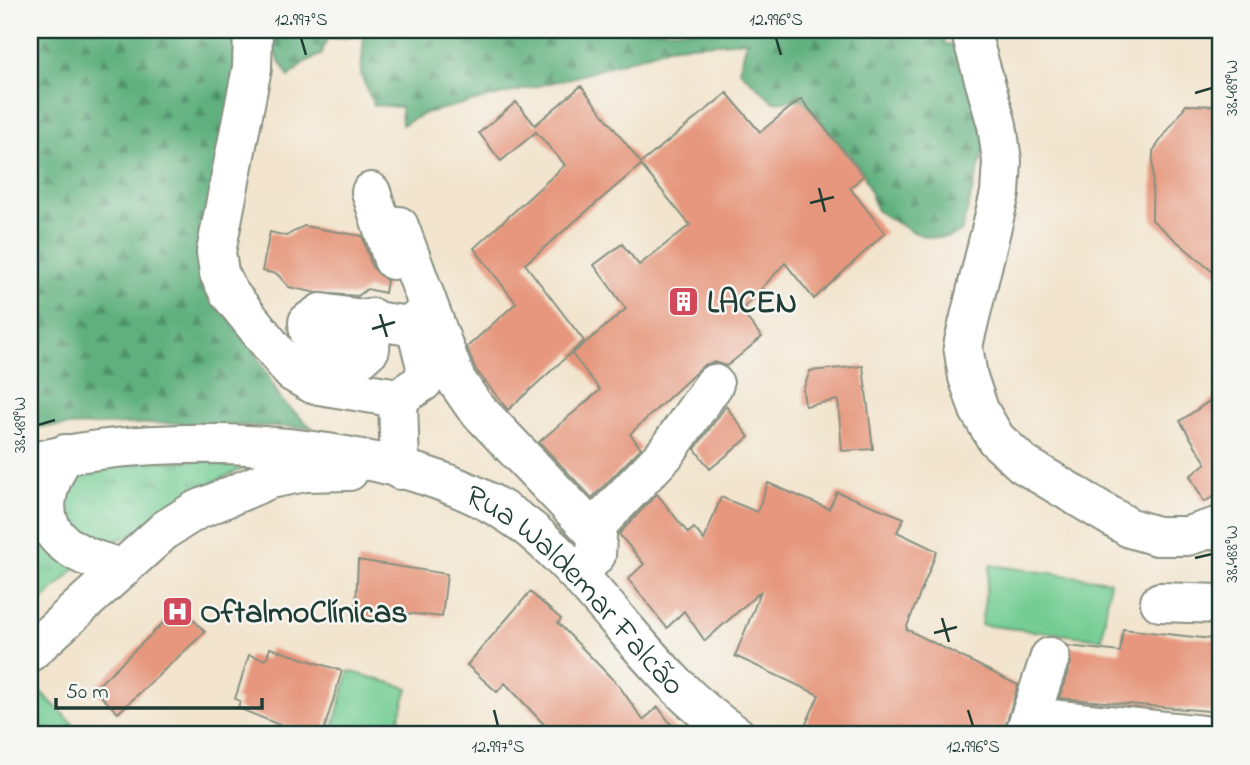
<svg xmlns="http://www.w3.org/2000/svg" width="1250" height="765" font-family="'Indie Flower',sans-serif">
	<defs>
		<pattern id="forest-firs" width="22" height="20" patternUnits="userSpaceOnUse" patternTransform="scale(1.75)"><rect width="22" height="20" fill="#5fb07e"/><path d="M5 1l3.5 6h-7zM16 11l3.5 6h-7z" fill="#4e9068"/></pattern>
		<pattern id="park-tufts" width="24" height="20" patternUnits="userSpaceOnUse" patternTransform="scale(1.75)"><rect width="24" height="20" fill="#74cd94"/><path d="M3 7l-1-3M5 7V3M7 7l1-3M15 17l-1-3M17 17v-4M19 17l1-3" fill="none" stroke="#5fa87a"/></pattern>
	</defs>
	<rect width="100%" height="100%" fill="#f6f6f2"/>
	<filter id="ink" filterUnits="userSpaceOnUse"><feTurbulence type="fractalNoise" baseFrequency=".0143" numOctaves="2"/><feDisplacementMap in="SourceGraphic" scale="14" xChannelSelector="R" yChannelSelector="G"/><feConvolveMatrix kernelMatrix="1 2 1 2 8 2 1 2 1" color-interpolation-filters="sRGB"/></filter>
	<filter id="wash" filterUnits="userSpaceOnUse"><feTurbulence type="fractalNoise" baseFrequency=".00686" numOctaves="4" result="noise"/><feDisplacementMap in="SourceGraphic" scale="28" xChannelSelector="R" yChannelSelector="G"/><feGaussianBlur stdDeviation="1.57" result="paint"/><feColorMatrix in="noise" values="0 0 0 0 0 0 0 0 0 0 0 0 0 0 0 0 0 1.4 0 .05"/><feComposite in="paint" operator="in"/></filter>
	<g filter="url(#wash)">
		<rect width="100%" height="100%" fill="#f2e4cd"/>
		<path fill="#74cd94" stroke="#4a8564" stroke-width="2" d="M990 565 1110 581 1102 639 981 625Z
			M349 671 408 688 394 735H331Z
			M34 685 73 724 62 735H30V689Z"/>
		<path fill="url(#forest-firs)" stroke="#3f7659" stroke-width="2" d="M30 30H943L945 44 963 45 990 128 961 232C927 248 907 228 877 211L864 175 801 99 774 102 739 70 747 41 674 46 575 77 425 113 402 125 401 107 374 105 361 75 364 36 327 39 321 55 303 63 289 77 269 44 207 266 282 401 312 428 169 423 30 427Z"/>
		<path fill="url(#park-tufts)" stroke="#4a8564" stroke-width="2" d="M263 459 210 484 133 534 107 544 81 538 64 518 61 492 71 477 98 463Z
			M30 525 53 553 75 569 30 612Z"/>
		<g id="blocks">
			<path fill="#e6977d" d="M581 86 641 163 727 93 760 132 801 99 864 175 850 188 885 233 814 299 785 263 741 311 762 337 727 366 715 362 704 365 630 434 641 448 592 498 539 442 600 390 572 354 626 309 594 265 622 244 639 265 690 225 641 165 525 264 584 341 508 410 476 370 467 347 516 303 474 248 565 165 536 132 501 161 479 133 516 102 535 125Z
				M1186 105 1220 106V278L1152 220 1153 151Z
				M304 226 362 236 372 267 387 281 385 293 367 289 358 296 317 293 289 287 277 274 262 271 270 232 286 236Z
				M863 366 873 449 842 451 838 400 805 406 803 390 810 371Z
				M1220 394V493L1204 502 1190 476 1206 463 1180 421Z
				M726 406 749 437 710 469 695 449Z
				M768 483 829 509 837 492 904 518 897 532 937 551 906 629 1018 685 1003 735H826L805 726 819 695 735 656 761 591 705 641 684 611 667 628 628 579 644 564 619 534 657 494 688 533 694 528 704 540 721 497 757 512Z
				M358 560 447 574 442 617 404 613 401 621 366 617 356 606Z
				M530 592 561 619 558 623 619 686 643 720 658 707 679 735H554L505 683 497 692 467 665Z
				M181 606 205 632 118 713 94 689Z
				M1123 629 1220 640V712L1059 698 1071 663 1068 646 1120 652Z
				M270 648 342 671 323 733 277 724 238 708 240 701 235 699 249 655 266 660Z"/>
		</g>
	</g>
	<g filter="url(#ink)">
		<use href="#blocks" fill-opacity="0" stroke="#889080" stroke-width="2"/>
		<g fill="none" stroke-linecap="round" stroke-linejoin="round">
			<defs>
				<g id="minor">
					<path d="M253 30 252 68 216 252 219 273 229 293 292 372 313 384 398 398 400 470"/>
					<path d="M970 30 997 125 1002 161 1000 193 963 346 968 377 979 410 996 439 1023 464 1130 528 1157 536H1187L1220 526"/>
					<path d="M371 192 393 260"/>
					<path d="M399 226 456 380 474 406 597 535 596 555 578 574"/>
					<path d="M372 318 370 349 361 357C337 352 308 352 308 322L321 313 416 327"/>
					<path d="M398 398 423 382 426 366 414 321"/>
					<path d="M65 454C24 521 53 552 123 568"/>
					<path id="s1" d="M30 463C167 427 417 437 531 530 606 592 655 682 736 735"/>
					<path d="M593 529 665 454 714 384"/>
					<path d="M1160 602 1220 604"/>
					<path d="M30 652 166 529 195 511 270 479 305 472 349 471"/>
					<path d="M1031 717 1203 735"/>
					<path d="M1024 735 1050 657"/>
				</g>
			</defs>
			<use href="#minor" stroke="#889080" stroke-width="42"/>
			<use href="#minor" stroke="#fff" stroke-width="38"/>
		</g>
	</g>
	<path fill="none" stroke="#1f3d34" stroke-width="2.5" d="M301 38 306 55M776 38 781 55M1195 93 1212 88M819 188 825 212M810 203 834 197M380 314 387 337M372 329 395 322M38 425 55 420M1195 558 1212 554M942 618 949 642M934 633 957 627M494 710 498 726M968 710 973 726"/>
	<defs>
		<symbol id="building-square" viewBox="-11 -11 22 22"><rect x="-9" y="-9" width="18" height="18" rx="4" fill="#d1495b" stroke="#f6f6f2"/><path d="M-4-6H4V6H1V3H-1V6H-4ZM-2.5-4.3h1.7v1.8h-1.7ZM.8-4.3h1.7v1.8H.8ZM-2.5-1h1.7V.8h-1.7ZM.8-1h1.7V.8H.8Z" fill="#fff"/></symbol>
		<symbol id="hospital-square" viewBox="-11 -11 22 22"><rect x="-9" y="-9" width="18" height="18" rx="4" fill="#d1495b" stroke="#f6f6f2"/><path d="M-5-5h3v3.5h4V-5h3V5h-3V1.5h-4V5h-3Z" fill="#fff"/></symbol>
	</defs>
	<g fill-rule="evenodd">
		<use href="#building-square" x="666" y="284" width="35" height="35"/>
		<use href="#hospital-square" x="160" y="594" width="35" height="35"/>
	</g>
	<g text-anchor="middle" stroke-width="5" stroke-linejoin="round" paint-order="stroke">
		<g font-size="32" font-weight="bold" fill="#1f3d34" stroke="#f6f6f2" text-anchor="start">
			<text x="707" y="312">LACEN</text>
			<text x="200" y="622">OftalmoClínicas</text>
		</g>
		<g font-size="32" fill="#1f3d34" stroke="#f6f6f2">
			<text dy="11" stroke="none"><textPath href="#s1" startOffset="592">Rua Waldemar Falcão</textPath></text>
		</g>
	</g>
	<rect width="1250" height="765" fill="none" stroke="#f6f6f2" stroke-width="77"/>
	<path d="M56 698v10h206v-10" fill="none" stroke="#1f3d34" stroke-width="3.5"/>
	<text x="66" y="698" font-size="21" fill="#1f3d34" stroke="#f6f6f2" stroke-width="5" paint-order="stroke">50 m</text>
	<rect x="38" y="38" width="1174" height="688" fill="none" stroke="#1f3d34" stroke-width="2.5"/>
	<g font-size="18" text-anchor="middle" fill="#1f3d34">
		<text x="301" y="25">12.997°S</text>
		<text x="776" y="25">12.996°S</text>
		<text transform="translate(1231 88) rotate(-90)" y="6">38.489°W</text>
		<text transform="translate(19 425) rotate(-90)" y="6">38.489°W</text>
		<text transform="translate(1231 554) rotate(-90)" y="6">38.488°W</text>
		<text x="498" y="752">12.997°S</text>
		<text x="973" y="752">12.996°S</text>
	</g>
</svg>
